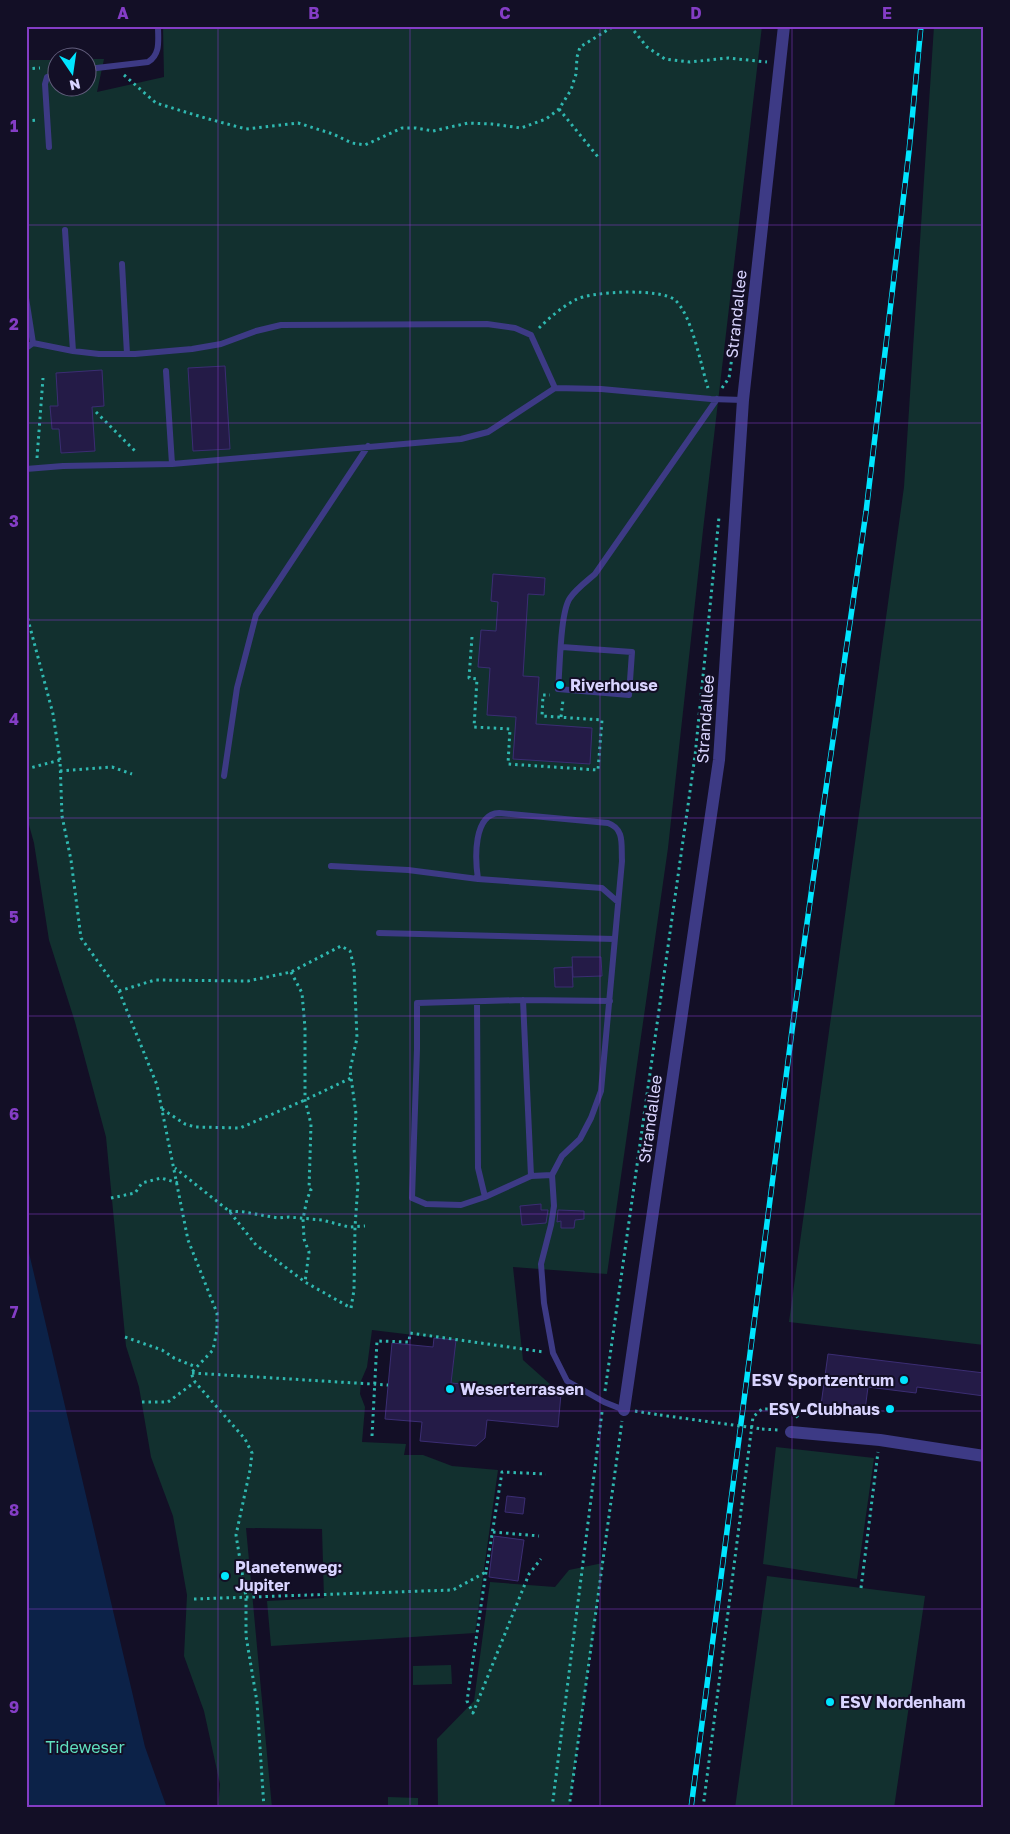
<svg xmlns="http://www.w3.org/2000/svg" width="1010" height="1834" font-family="'Golos Text',sans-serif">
	<rect width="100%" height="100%" fill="#130f26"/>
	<path fill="#12302f" d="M163 26H195V28L204 26H762L703 530 668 848 607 1274 513 1267 523 1360 561 1394 451 1383 455 1340 372 1330 367 1367 361 1381 360 1394 365 1407 362 1442 406 1444 404 1455H423L452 1466 498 1470 475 1633 271 1646 267 1601 324 1598 322 1529 246 1528 272 1808H218L220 1784 204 1711 184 1656 187 1595 173 1516 151 1457 139 1387 126 1346 106 1137 75 1022 49 940 34 843 26 814V60H57L58 88H88V59H104L97 92 164 77Z
		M934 26H984V1345L789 1322 904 487Z
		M776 1447 874 1458 857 1579 763 1564Z
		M603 1563 569 1808H438L437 1739 474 1701 490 1582 555 1587 569 1570Z
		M767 1576 925 1596 894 1808H735Z
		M451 1665 452 1684 413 1685V1666Z
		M388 1797 418 1798V1808H388Z"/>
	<path fill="#0c2248" d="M26 1240 145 1747 167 1808H26Z"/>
	<path fill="#241b47" stroke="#3b2d73" d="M225 366 230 449 193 451 188 368Z
		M102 370 104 406 92 407 95 451 61 453 59 429H52L50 406H58L56 373Z
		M493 574 545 578 544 595 528 594 523 676 539 677 536 724 592 728 590 764 513 759 516 717 487 715 490 668 478 667 481 630 496 631 498 602 491 601Z
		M572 957H601L602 976 573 977Z
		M572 967 573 987H555L554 968Z
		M541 1204V1210H548L546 1223 522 1225 520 1206Z
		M558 1210 584 1211V1219L575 1220 574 1228H561V1221L557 1222Z
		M434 1338 456 1340 451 1383 561 1394 558 1427 487 1420 485 1438 476 1446 420 1441 422 1422 385 1419 392 1343 433 1347Z
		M828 1354 984 1373V1396L917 1387 916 1393 868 1387 865 1410 821 1405Z
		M507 1496 525 1498 523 1514 505 1512Z
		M494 1536 524 1540 518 1581 489 1577Z"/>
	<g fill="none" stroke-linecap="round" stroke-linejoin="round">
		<path stroke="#2fb8b0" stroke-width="3" stroke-dasharray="2.5 4" stroke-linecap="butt" d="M630 26 647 47 665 59 690 62 728 58 767 62
			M26 69 40 68
			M124 75 156 103 205 118 246 129 298 123 333 134 352 143 365 145 402 128H416L433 131 468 123 492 124 521 128 546 119 559 109 571 90 576 74 577 57 580 47 614 26
			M559 109 598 157
			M26 121 39 120
			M539 328C549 318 562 307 575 300 591 291 661 288 675 300 692 315 701 366 708 388
			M722 388 729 378 732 357
			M96 412 137 453
			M37 458 43 378
			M26 612 53 714 60 760 62 816 71 860 81 938 119 991 157 1085 188 1240 217 1313V1330L213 1350 191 1373 195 1382 245 1439 252 1453 250 1470 236 1535 246 1597V1636L257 1702 264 1808
			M472 637 469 678 477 679 474 727 510 729 508 764 598 770 602 720 542 716 543 695H550
			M561 717 563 700
			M26 769 60 760
			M60 771 112 767 132 774
			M291 972 302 993 305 1028V1100L311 1124 309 1189 311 1190 307 1199 303 1219 304 1239 309 1252 305 1282
			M119 991 155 980 248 981 291 972 341 946 350 951 354 967 357 1038 350 1070 356 1114 354 1149 358 1184 355 1227 354 1290 351 1308 305 1282 256 1245 229 1211 175 1168
			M162 1109 185 1124 195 1127 240 1128 305 1100 351 1078
			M111 1198 135 1193 142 1183 161 1178 178 1183
			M229 1211 244 1212 278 1218 289 1217 322 1220 349 1227 365 1226
			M125 1337 162 1350 174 1358 196 1367
			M192 1373 388 1385
			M605 1391 695 756 719 517
			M142 1402H168L195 1382
			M635 1411 660 1415
			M762 1429 778 1430
			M372 1436 377 1341 409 1342 410 1333 544 1352
			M493 1532 539 1536
			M486 1572 467 1701 473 1713 529 1574 541 1559
			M861 1588 878 1452
			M194 1599 453 1590 486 1572 502 1472 546 1474
			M552 1808 602 1412
			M569 1808 622 1421
			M703 1808 753 1417 762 1409C775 1409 791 1407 799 1419"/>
		<path stroke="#3d3a85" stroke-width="6" d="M88 69 148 62C161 54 158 40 158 26
			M49 147 45 84 47 77 58 73
			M65 230 73 351
			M122 264 127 354
			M26 298 33 343
			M26 348 33 343 73 351 99 354H135L192 349 221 344 256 331 281 325 487 324 515 328 531 335 555 388
			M166 371 172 464
			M26 469 63 466 172 464 461 439 488 432 555 388 601 389 711 399 743 400
			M562 647 632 652 629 695 558 689C560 669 560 612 570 598 576 589 587 581 595 574L717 399
			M224 776 237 688 256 615 368 446
			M331 866 408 870 478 879
			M618 902 602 888 478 879C475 859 473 814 499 813L608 823C625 829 621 845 622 861L601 1091 591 1118 580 1139 562 1156 552 1175 554 1206 551 1225 541 1264 544 1303 553 1353 567 1381 604 1402 624 1410
			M379 933 614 939
			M523 1000 531 1176
			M477 1002 478 1168 485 1197 531 1176 552 1175
			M485 1197 461 1205 426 1204 412 1198 417 1049V1003L523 1000 610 1001"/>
		<path stroke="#3d3a85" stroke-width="12" d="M624 1410 719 760 743 400 784 26
			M791 1432 880 1440 984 1456"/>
		<defs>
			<path id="rail" d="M691 1808 793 1023 823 809 866 512 909 151 921 26"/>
		</defs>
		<use href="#rail" stroke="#00e5ff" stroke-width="5.5"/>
		<use href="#rail" stroke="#130f26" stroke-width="4" stroke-dasharray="11" stroke-linecap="butt"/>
		<path stroke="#2fb8b0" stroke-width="3" stroke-dasharray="2.5 4" stroke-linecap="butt" d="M660 1415 762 1429"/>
	</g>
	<path fill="none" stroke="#843dc5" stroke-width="1" stroke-opacity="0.55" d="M218 26V1808M410 26V1808M600 26V1808M792 26V1808M26 225H984M26 423H984M26 620H984M26 818H984M26 1016H984M26 1214H984M26 1411H984M26 1609H984"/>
	<g fill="#00e5ff" stroke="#130f26" stroke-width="2">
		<circle cx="560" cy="685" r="5"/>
		<circle cx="904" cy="1380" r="5"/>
		<circle cx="450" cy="1389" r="5"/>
		<circle cx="890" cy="1409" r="5"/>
		<circle cx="225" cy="1576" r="5"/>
		<circle cx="830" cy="1702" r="5"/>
	</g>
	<g text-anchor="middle" stroke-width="4" stroke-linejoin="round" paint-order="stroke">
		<g font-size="16" fill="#d9d4ff" stroke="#130f26">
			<text transform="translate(736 314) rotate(-84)" y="6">Strandallee</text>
			<text transform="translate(705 719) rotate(-86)" y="6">Strandallee</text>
			<text transform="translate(650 1119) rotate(-82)" y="6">Strandallee</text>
		</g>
		<g font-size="16" font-weight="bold" fill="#d9d4ff" stroke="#130f26" text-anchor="start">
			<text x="570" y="691">Riverhouse</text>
			<text x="894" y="1386" text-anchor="end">ESV Sportzentrum</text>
			<text x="460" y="1395">Weserterrassen</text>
			<text x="880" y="1415" text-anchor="end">ESV-Clubhaus</text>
			<text x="235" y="1573">Planetenweg:<tspan x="235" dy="18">Jupiter</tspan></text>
			<text x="840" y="1708">ESV Nordenham</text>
		</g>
		<g font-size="16" fill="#5fe0c0" stroke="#130f26">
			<text x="85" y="1753">Tideweser</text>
		</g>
	</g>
	<rect width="1010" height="1834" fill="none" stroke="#130f26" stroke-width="55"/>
	<g transform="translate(72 72) rotate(167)"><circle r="24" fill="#130f26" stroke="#625e7d"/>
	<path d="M0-4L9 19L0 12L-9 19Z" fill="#00e5ff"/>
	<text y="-8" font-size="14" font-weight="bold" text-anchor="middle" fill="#d9d4ff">N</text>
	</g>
	<rect x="28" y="28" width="954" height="1778" fill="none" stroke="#843dc5" stroke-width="2"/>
	<g font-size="16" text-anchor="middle" font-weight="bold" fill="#843dc5">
		<text x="123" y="19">A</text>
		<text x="314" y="19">B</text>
		<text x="505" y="19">C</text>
		<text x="696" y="19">D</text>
		<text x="887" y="19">E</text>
		<text x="14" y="132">1</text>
		<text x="14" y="330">2</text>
		<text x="14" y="527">3</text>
		<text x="14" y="725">4</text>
		<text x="14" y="923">5</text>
		<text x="14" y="1120">6</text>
		<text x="14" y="1318">7</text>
		<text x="14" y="1516">8</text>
		<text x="14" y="1713">9</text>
	</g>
</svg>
